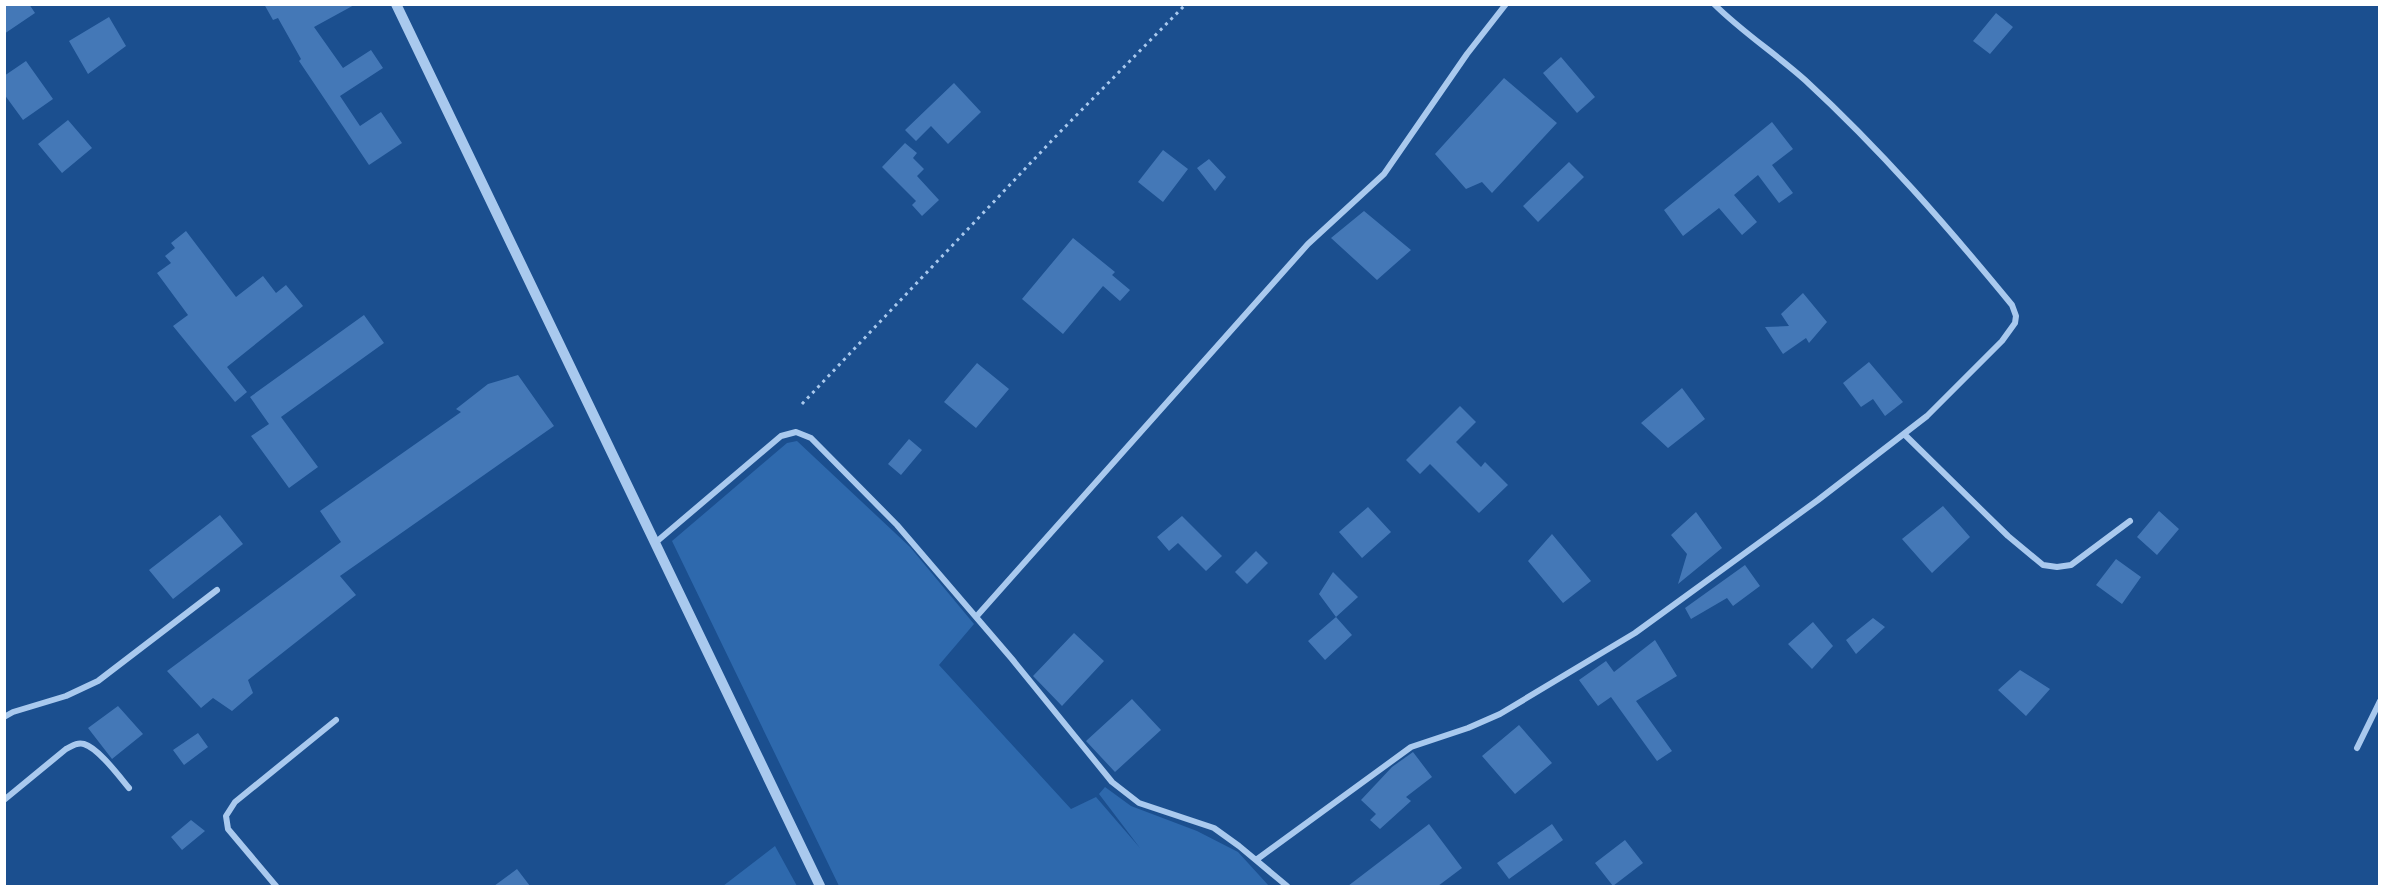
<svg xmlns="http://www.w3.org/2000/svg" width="2384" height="891" font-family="Rubik,sans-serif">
	<rect width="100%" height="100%" fill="#1b4f8f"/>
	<path fill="#2e69ad" d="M797 441 910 547 974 624 939 665 1071 809 1096 797 1140 848 1099 794 1105 787 1131 806 1197 831 1238 852 1269 886H839L672 541 787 443Z
		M775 846 797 886H723Z"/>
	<path fill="#4478b7" d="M4 4H29L35 13 4 34Z
		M264 4H356L314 27 343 68 371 50 383 68 340 96 360 126 381 112 402 143 369 165 299 61 301 59 278 18 273 20Z
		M1996 13 2013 27 1990 54 1973 41Z
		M109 17 126 46 88 74 69 41Z
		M1561 57 1595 97 1577 113 1543 73Z
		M26 61 53 99 23 120 4 94V76Z
		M1504 78 1557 123 1492 193 1482 182 1466 189 1435 154Z
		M954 83 981 112 948 144 931 126 916 141 905 130Z
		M68 120 92 148 62 173 38 144Z
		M1772 122 1793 149 1772 165 1793 193 1779 203 1758 175 1734 195 1757 222 1742 235 1719 208 1683 236 1664 210Z
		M905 143 917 153 913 158 924 169 917 176 939 200 922 216 912 205 916 201 882 167Z
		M1163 150 1188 169 1163 202 1138 182Z
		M1209 159 1226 177 1215 191 1197 168Z
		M1569 162 1584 177 1538 222 1523 206Z
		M1364 211 1411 250 1377 280 1331 238Z
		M186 231 236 297 263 276 276 293 286 285 303 306 227 367 247 392 235 402 173 326 188 315 157 273 171 263 165 256 175 248 171 243Z
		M1073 238 1115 272 1112 275 1130 290 1120 301 1103 286 1063 334 1022 299Z
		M1803 293 1827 322 1809 343 1806 338 1783 354 1765 327 1789 326 1781 314Z
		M364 315 384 343 281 417 318 467 289 488 251 436 269 424 250 397Z
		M1869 362 1903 402 1885 416 1873 399 1861 407 1843 383Z
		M977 363 1009 389 976 428 944 402Z
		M518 375 554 426 340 576 356 595 248 680 253 693 232 711 213 698 201 708 167 671 341 542 320 511 461 412 456 409 488 384Z
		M1682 388 1705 419 1668 448 1641 423Z
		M1460 406 1476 422 1456 442 1481 467 1485 462 1508 485 1479 513 1430 464 1420 474 1406 460Z
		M909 439 922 450 901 475 888 464Z
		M1943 506 1970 537 1932 573 1902 539Z
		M1368 507 1391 532 1362 558 1339 532Z
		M2159 511 2179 529 2157 555 2137 537Z
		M1696 512 1722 548 1678 584 1687 554 1671 535Z
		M220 515 243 544 173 599 149 570Z
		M1182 516 1222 556 1206 571 1178 543 1169 551 1157 537Z
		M1552 534 1591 581 1563 603 1528 561Z
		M1256 551 1268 563 1247 584 1235 572Z
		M2116 559 2141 577 2122 604 2096 585Z
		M1745 565 1760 586 1733 606 1727 598 1691 619 1685 608Z
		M1333 572 1358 597 1336 617 1319 594Z
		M1336 617 1352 635 1325 660 1308 641Z
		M1873 618 1885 627 1856 654 1846 640Z
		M1813 622 1833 646 1812 669 1788 644Z
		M1074 633 1104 661 1062 706 1033 676Z
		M1655 640 1677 676 1636 701 1672 751 1657 761 1611 697 1598 706 1579 680 1606 661 1614 672Z
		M2020 670 2050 689 2026 716 1998 690Z
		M1132 699 1161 730 1115 772 1086 741Z
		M118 706 143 734 112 759 88 728Z
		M1519 725 1552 763 1515 794 1482 756Z
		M198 733 208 747 184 765 173 750Z
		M1413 752 1432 777 1406 797 1411 801 1380 829 1370 820 1376 814 1361 800 1392 767Z
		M191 820 205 831 182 850 171 837Z
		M1429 824 1462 868 1438 886H1348Z
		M1552 824 1563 840 1509 879 1497 863Z
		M1625 840 1643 863 1613 886 1595 863Z
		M517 869 530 886H494Z"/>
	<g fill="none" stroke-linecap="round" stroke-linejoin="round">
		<path stroke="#a9c9ee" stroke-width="3" stroke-dasharray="3 4.5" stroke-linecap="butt" d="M802 404 1059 133 1186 4"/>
		<path stroke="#a9c9ee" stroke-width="6" d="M1904 434 2008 536 2043 565 2057 567 2071 565 2130 521
			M655 543 781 436 796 432 811 438 897 525 1012 659 1112 782 1139 803 1214 828 1239 846 1287 886
			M976 617 1308 244 1384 174 1467 54 1506 4
			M4 717 13 712 66 696 98 681 217 590
			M2357 748 2380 701
			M4 800 66 749C72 746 77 742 84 744 98 748 119 776 129 788
			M1256 860 1411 747 1468 728 1500 714 1635 633 1818 500 1927 416 2002 341 2015 323 2016 316 2012 305C1947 226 1881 150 1805 80 1776 54 1742 32 1714 4
			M276 886 228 829 226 816 235 802 336 720"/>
		<path stroke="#a9c9ee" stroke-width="10" d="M396 4 820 886"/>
	</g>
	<rect width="2384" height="891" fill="none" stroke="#ffffff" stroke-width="12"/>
</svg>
